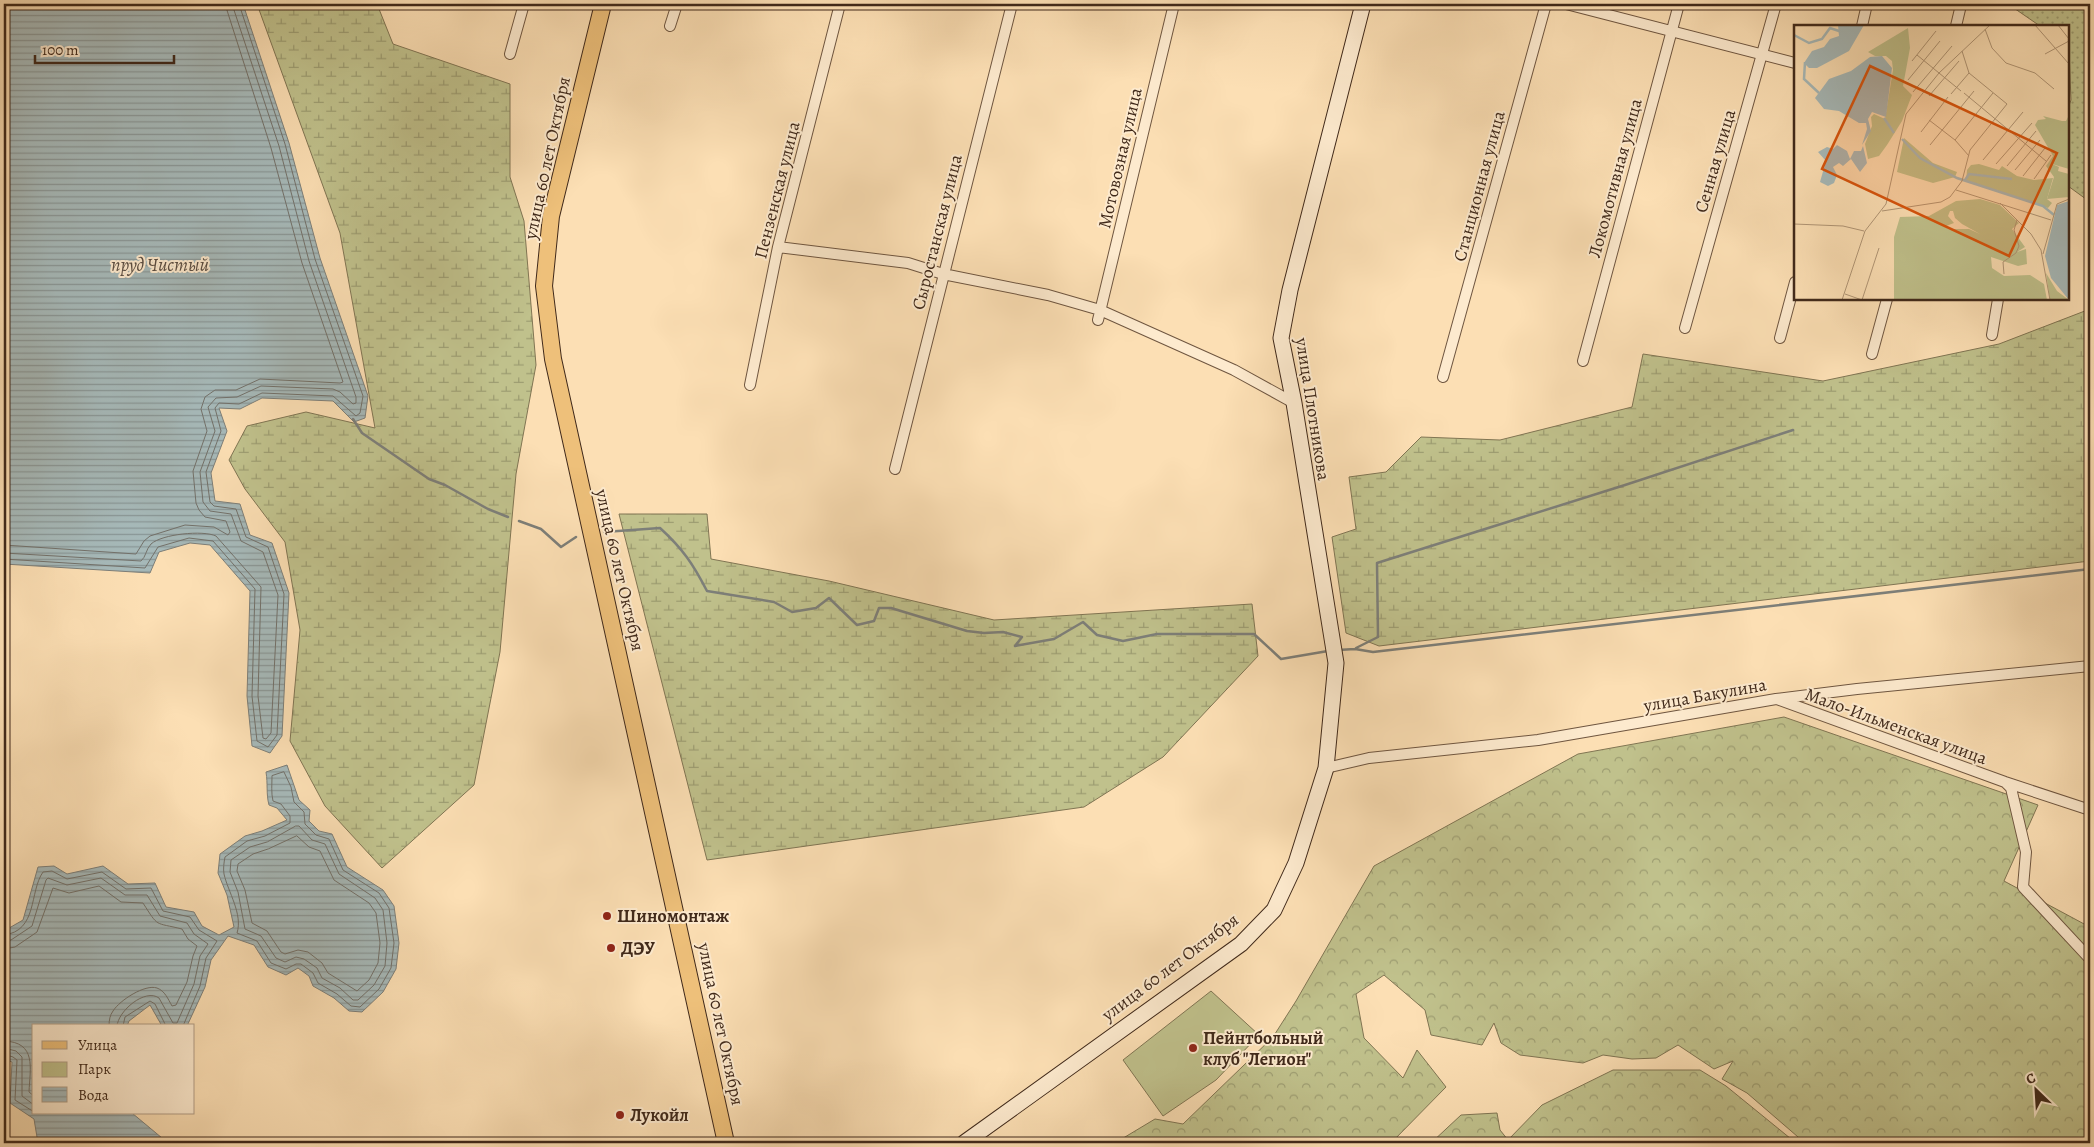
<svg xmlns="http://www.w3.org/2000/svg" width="2094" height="1147" font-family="Alegreya,serif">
	<defs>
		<pattern id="grass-dots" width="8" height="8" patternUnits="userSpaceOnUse" patternTransform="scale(1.25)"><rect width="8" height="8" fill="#c0c18c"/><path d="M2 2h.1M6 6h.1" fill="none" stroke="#9d9d72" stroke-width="1.8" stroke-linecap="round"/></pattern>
		<pattern id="forest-crowns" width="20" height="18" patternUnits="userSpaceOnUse" patternTransform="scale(1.25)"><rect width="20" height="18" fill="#c0c18c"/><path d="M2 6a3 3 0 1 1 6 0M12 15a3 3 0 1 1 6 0" fill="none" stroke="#9d9d72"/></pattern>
		<pattern id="wetland-marsh" width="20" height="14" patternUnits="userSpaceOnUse" patternTransform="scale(1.25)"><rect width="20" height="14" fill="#c0c18c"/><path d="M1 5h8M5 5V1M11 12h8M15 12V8" fill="none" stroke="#9d9d72"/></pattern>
		<pattern id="water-rules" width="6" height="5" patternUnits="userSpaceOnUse" patternTransform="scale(1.25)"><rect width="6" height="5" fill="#a6b9b9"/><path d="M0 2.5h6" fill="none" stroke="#899696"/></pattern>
	</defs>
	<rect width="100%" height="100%" fill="#fcdfb4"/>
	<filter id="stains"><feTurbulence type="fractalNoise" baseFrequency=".004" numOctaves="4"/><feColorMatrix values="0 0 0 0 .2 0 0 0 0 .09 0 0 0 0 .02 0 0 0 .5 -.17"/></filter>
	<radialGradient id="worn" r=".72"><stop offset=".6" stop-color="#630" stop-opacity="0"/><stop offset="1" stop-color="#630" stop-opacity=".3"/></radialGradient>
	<path fill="url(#grass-dots)" stroke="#807553" d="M2008 4H2090V202L2068 186V108L2071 100 2068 26H2040Z"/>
	<path fill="url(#forest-crowns)" stroke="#807553" d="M1784 717 2038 805 2004 881 2086 925 2090 930V1143H1805L1747 1093 1722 1079 1733 1061 1714 1069 1678 1045 1656 1058 1632 1059 1603 1055 1583 1063 1520 1055 1501 1043 1494 1023 1482 1045 1431 1035 1425 1010 1384 975 1356 994 1364 1038 1403 1078 1417 1050 1446 1087 1391 1143H1115L1155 1119 1183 1124 1273 1037 1296 1001 1374 866 1578 754Z
		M1613 1070H1700L1726 1086 1796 1143H1431L1461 1115 1497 1113 1500 1130 1508 1140 1542 1105Z"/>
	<path fill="url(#wetland-marsh)" stroke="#807553" d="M257 4H377L393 44 510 84V177L524 221 536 365 516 474 500 652 474 785 382 868 325 806 290 741 300 630 285 542 245 489 229 460 247 426 306 412 375 428 340 233Z
		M2090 309V561L1379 646 1346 633 1332 537 1356 529 1349 477 1386 472 1421 437 1500 440 1632 407 1643 354 1823 381 1999 344Z
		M619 514H707L711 559 829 581 994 620 1252 604 1258 656 1163 757 1084 807 707 860Z"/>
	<path fill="#c0c18c" stroke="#807553" d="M1211 991 1259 1035 1216 1080 1163 1116 1123 1060Z"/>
	<path fill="url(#water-rules)" stroke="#7d7f79" d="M4 4H243L289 143 320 258 368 396 365 418 354 422 333 401 262 398 240 409 219 408 227 431 211 473 215 501 240 504 250 535 272 543 289 593 282 736 270 753 252 746 247 696 250 591 210 545 190 543 159 552 150 573 4 564Z
		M287 765 299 800 310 810 309 821 319 831 332 834 347 867 383 890 394 906 399 943 396 969 383 992 362 1012 349 1011 334 998 313 986 309 976 298 968 286 975 268 967 254 945 228 936 211 960 205 987 187 1026H162L150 1005 129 1021 127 1026H34V1113H132L162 1138 161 1143H38L34 1119 10 1103 12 1062 4 1059V931L23 920 38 867 54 866 67 874 103 866 128 884 155 883 166 907 194 912 202 926 219 935 234 927 227 895 218 873 220 854 245 836 262 831 287 820 277 808 269 805C266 794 268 784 266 772Z"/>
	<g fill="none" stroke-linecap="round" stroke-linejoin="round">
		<path stroke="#73716a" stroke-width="1" d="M4 545 136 554 144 541 150 536 185 525 214 527 228 535 230 532 226 521 205 517 199 510 196 503 193 471 207 431 201 409 205 397 215 390H236L260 379 340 383 343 382 302 263 271 148 225 4
			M4 553 141 561C146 557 146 549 151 544 162 534 203 530 216 536L261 587 258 696 263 738 266 739 271 733 278 595 263 552 241 541 231 514 210 511 203 502 200 472 215 431 208 407 216 398 237 397 261 386 333 389 340 392 353 404 356 403V397L309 261 279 146 232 4
			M4 559 145 568 158 547 189 538 213 541 255 589 252 696 257 741 268 747 277 735 284 594 268 547 246 537 236 509 214 506 210 502 206 472 221 431 215 408 219 403 239 404 262 393 333 396 356 416 360 413 363 396 315 259 285 144 239 4
			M284 772 291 787 294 802 304 812 305 824 316 835 329 839 343 870 379 893 389 908 394 943 391 968 379 989 360 1007 351 1006 337 994 318 983 313 973 301 964H296L286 969 271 963 257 941 237 933C243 914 228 892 224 874 223 869 224 862 225 857L247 841 265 836 290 823V816L281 804 273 801C271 793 272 784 272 776Z
			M296 826H299L312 840 325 844 339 874 375 898 383 910 387 943 385 966 374 985 358 1000H353L340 988 322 978 317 968 304 959 296 957 285 962 276 958 261 936 245 929 238 892 230 872 231 860 250 847 267 842Z
			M297 836 309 847 320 851 334 880 369 903 376 913 380 943 378 963 369 980 357 991 328 973 322 963 308 952 298 950 285 954 281 952 267 931 252 923 245 890 237 871 238 864 253 854 268 849Z
			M4 935C38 931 29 892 43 872L52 871 67 879 102 872 126 889 151 888 163 911 190 917 199 930 217 941 206 958 200 986 183 1026
			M4 941 11 940 32 926 46 880 48 878 67 885 101 878 125 895H147L160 916 187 923 194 934 208 944 200 956 194 984 177 1023H173L159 998C145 988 118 1011 117 1026
			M4 949 15 947 37 932 53 888 69 893 99 886 121 902 143 903C159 928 154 922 182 929L188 939 197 946 193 956 187 982 176 1005 172 1006C168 999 165 991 157 988 145 984 120 1000 113 1011 110 1015 109 1020 109 1026
			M123 1026 125 1017 150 1001 155 1004 166 1026
			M4 1041C37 1042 30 1068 29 1092L34 1096
			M4 1048 16 1051 22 1057V1096L34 1105
			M4 1054 13 1057 17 1060 15 1100 34 1112"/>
		<path stroke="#7d7f79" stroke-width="2.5" d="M353 419 362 433 429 479 445 485 488 509 508 517
			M519 521 541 529 561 547 576 537
			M604 532 660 528C683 549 693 564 707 591L774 602 792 612 816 608 829 598 857 625 874 621 879 608H891L967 631 984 633 1003 632 1022 637 1015 646 1054 639 1083 622 1097 635 1123 641 1157 634H1254L1281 659 1328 651
			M1356 648 1378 637 1377 563 1625 485 1793 430
			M1338 650 1355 649 1373 652 2090 569"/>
		<defs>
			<path id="street" d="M1566 4 1795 63
				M670 26 677 4
				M1862 26 1867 4
				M1956 26 1961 5
				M510 54 524 4
				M778 247 908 263 943 274 1048 295 1100 310 1234 370 1294 403
				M1098 320 1174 4
				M1685 328 1776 4
				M1992 335 1998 299
				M1780 338 1795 282
				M1872 354 1887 299
				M1583 361 1679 4
				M1443 377 1546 4
				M750 385 778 247 840 4
				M895 469 1012 4
				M1777 699 2005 782 2090 810
				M1326 768 1369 758 1538 740 1776 699 1857 689 2090 666
				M2006 783 2011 788 2026 852 2023 887 2090 959"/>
			<path id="secondary" d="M964 1143 1241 944 1274 910 1296 863 1326 768 1336 663 1294 403 1281 338 1290 290 1363 4"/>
			<path id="primary" d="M603 4 551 216 544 286 553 359 726 1143"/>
		</defs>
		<use href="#street" stroke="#6f5640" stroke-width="12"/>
		<use href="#secondary" stroke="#40291a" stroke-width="17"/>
		<use href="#primary" stroke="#40291a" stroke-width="18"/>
		<use href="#street" stroke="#fdeace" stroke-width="10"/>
		<use href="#secondary" stroke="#fdeace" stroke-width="15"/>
		<use href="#primary" stroke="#eec07a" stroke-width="16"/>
	</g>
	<g fill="#8f2418" stroke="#fdeace" stroke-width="2">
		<circle cx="607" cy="916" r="5"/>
		<circle cx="611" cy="948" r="5"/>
		<circle cx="1193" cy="1048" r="5"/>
		<circle cx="620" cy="1115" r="5"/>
	</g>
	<g text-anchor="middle" stroke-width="4" stroke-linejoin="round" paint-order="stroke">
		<g font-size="18" fill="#40291a" stroke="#fdeace">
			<text transform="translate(547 158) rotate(-78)" y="6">улица 60 лет Октября</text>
			<text transform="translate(1120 158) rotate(-77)" y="6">Мотовозная улица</text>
			<text transform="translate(1715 161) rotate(-74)" y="6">Сенная улица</text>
			<text transform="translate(1615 178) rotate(-75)" y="6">Локомотивная улица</text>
			<text transform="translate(1479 186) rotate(-75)" y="6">Станционная улица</text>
			<text transform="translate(777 190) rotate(-76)" y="6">Пензенская улица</text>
			<text transform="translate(937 232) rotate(-76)" y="6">Сыростанская улица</text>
			<text transform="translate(1313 409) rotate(81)" y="6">улица Плотникова</text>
			<text transform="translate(620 570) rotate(77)" y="6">улица 60 лет Октября</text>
			<text transform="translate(1705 695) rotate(-10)" y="6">улица Бакулина</text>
			<text transform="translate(1896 726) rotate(20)" y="6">Мало-Ильменская улица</text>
			<text transform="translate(1170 967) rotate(-37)" y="6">улица 60 лет Октября</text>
			<text transform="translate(721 1024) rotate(78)" y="6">улица 60 лет Октября</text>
		</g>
		<g font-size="18" font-weight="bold" fill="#40291a" stroke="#fdeace" text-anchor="start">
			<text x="617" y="922">Шиномонтаж</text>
			<text x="621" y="954">ДЭУ</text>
			<text x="1203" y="1044">Пейнтбольный<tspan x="1203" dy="21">клуб "Легион"</tspan></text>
			<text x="630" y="1121">Лукойл</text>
		</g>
		<g font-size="19" font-style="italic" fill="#5a4d42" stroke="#fdeace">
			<text x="160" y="271">пруд Чистый</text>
		</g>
	</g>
	<g transform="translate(1794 25)">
		<rect width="275" height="275" fill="#fcdfb4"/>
		<path d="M275 90V144L258 139 265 142 264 146 275 149V172L253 174 260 152 252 141 259 131 241 100 244 95 252 94 249 91 268 96H272Z" fill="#c0c18c"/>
		<path d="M186 174 206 180 225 198 218 204 231 222 223 227 232 224 233 239 224 241 197 232 198 243 210 251 236 250 250 259 253 275H100V212L106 192 135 191 162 176ZM156 186H159L161 193 168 199 186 209 175 204H154L152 201 160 198 154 191ZM252 248 263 266 275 275H256Z" fill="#c0c18c" fill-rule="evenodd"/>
		<path d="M114 3 116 23 109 61 118 70 108 96 93 120 85 131 74 134 71 119 78 101 77 92 80 89 91 94 99 45 98 36 92 31H81L74 27ZM110 113 139 138 163 147 161 152 139 158 103 147ZM185 139 205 145 208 141 223 151 240 155 259 153 253 174 258 178 254 183 172 156 173 145 177 140Z" fill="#c0c18c"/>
		<path d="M44 0H70L55 26 23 43H15L10 38 18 26 30 22 36 14 45 11ZM88 31 98 43 92 92 78 87 74 94 77 106 68 120 73 104 72 98H65L45 86 30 84 21 73 35 54 57 46 76 32ZM43 120 53 126 56 134 60 126H67L69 121 73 138 66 147 57 134 49 141 45 138 39 142 43 150 40 158 34 161 26 157 32 136 24 127 33 122 39 124ZM275 176V275L257 253 251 231 263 180Z" fill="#a6b9b9"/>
		<path fill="none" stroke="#a6b9b9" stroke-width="2.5" d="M0 10 15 18 28 14 36 3 48 7M11 37 10 54 25 68M90 93 100 108M108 114 126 133 163 153 249 181 260 190M171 155 175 149 218 154"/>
		<path fill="none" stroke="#b19676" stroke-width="1" d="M241 0 275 39M264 0 275 14M191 4 198 23 212 38 241 48 260 64M251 29 275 16M123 30 167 66M118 36 142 6M114 55 146 16M119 67 158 21M170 68 252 136M157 69 175 48M135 71 165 36M135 95 161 115 175 131M127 107 154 72M161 115 199 68M136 120 180 66M189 135 229 87M202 139 238 98M213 141 242 106M221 145 246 115M229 151 251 123M240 154 257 130M162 165 257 195M206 178 237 209 247 225 256 275M88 186 147 177 156 172 168 156 176 125 213 79 175 48 168 26M0 199 49 201 70 206M249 229 263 179 275 174M210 249 209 237 222 228 225 221 220 205 223 195M51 269 68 275M48 275 71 206 92 179 112 89 145 48 196 0M68 275 85 223"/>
		<path fill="#d7540d" fill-opacity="0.15" stroke="#d7540d" stroke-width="2.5" d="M76 41 263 128 215 231 28 144Z"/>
		<rect width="275" height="275" fill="none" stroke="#40291a" stroke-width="2.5"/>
	</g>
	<rect width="2094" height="1147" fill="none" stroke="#fcdfb4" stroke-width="20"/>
	<rect x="5" y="5" width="2084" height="1137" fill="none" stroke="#40291a" stroke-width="2.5"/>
	<rect x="10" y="10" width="2074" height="1127" fill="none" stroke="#40291a"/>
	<rect x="32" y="1024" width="162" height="90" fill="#fdeace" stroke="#b19d86"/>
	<rect x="42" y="1041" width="25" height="8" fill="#eec07a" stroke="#b19d86"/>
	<text x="78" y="1050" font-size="15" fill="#40291a">Улица</text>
	<rect x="42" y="1062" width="25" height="15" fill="#c0c18c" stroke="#b19d86"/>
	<text x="78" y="1074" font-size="15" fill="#40291a">Парк</text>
	<rect x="42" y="1087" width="25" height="15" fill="url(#water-rules)" stroke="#b19d86"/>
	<text x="78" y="1100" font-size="15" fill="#40291a">Вода</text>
	<g transform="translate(2036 1090) rotate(335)" stroke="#fdeace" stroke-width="4" paint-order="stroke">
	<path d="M0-4L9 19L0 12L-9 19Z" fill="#40291a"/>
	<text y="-8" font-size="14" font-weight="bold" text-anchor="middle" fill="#40291a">С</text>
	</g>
	<path d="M35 55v8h139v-8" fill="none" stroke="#40291a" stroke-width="2.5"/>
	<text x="42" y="55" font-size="15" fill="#40291a" stroke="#fdeace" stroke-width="4" paint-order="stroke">100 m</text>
	<rect width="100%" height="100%" filter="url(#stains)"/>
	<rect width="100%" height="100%" fill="url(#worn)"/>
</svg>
